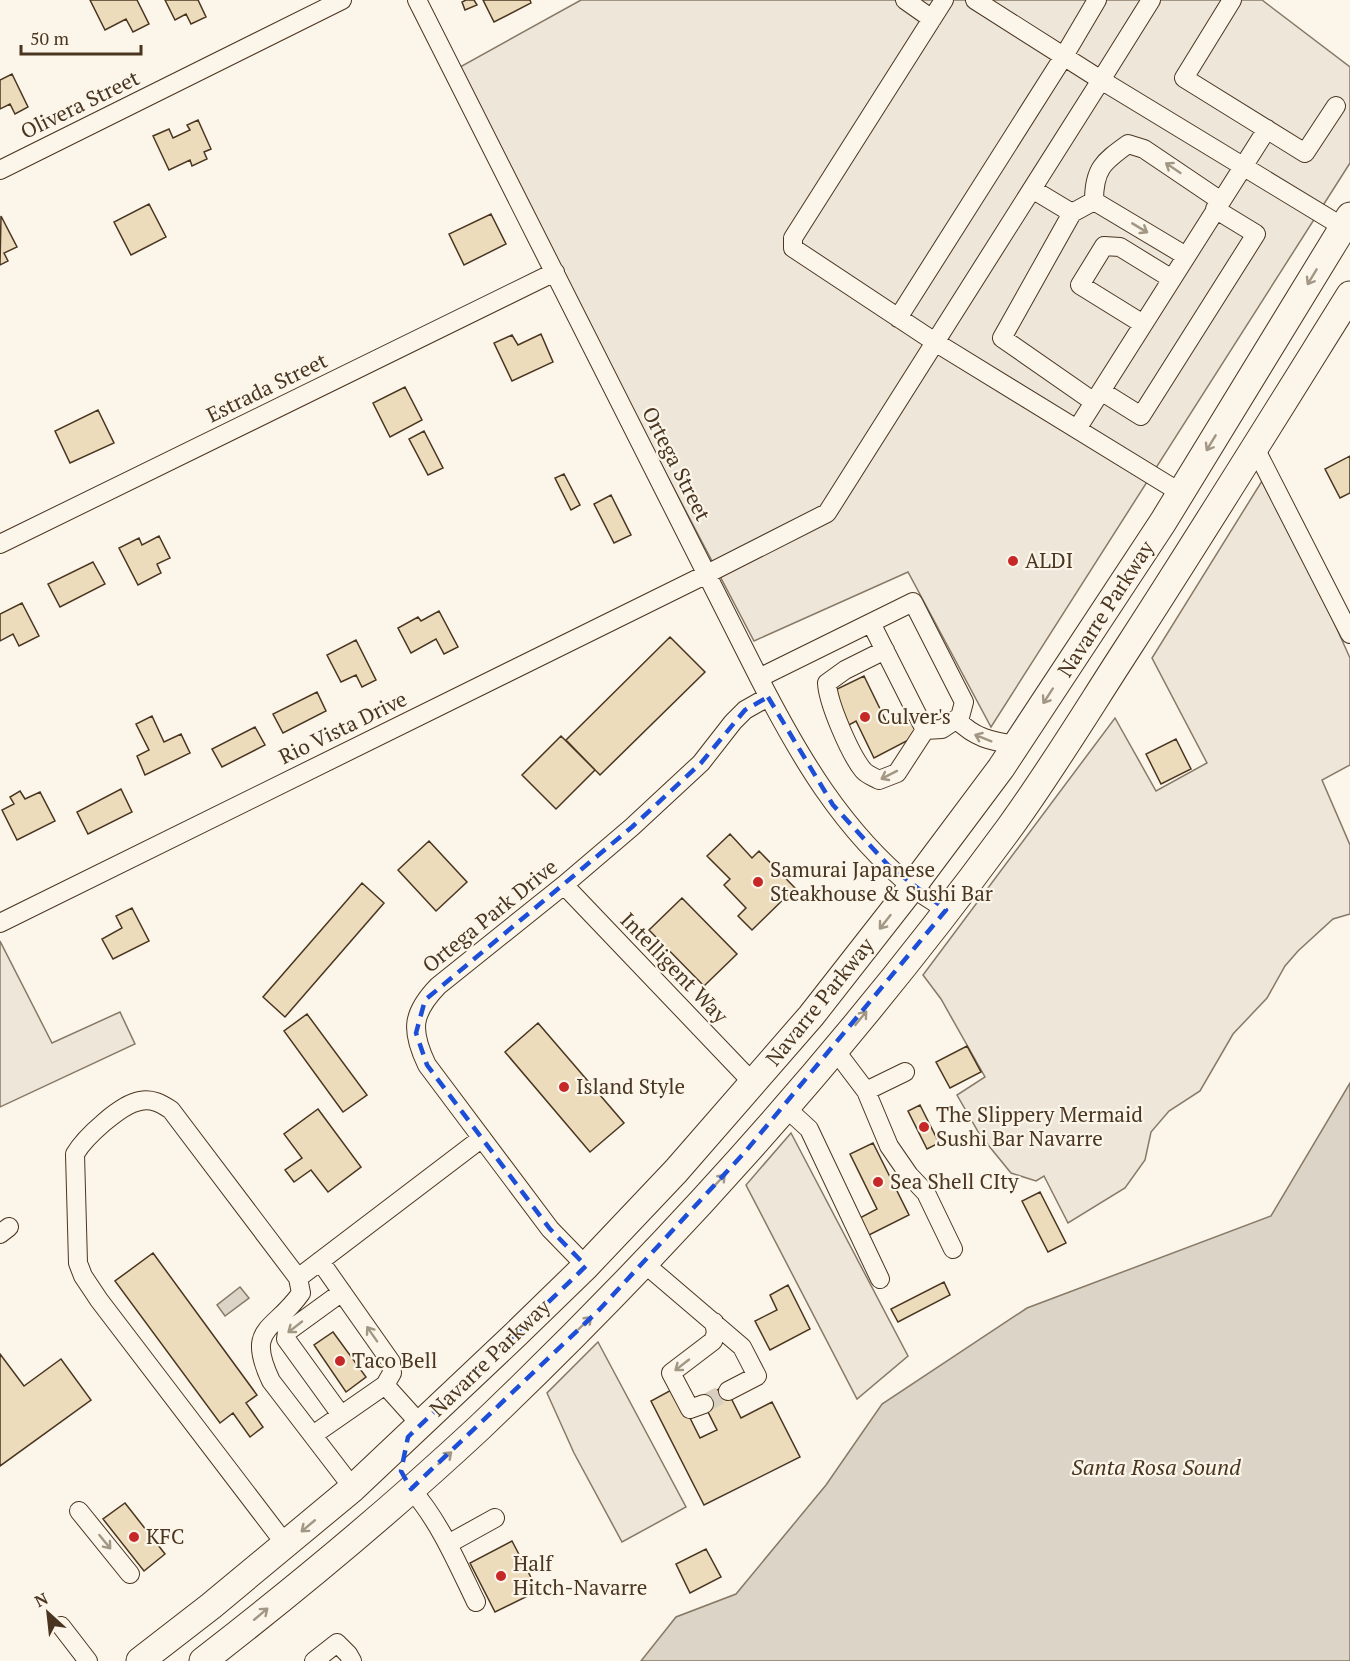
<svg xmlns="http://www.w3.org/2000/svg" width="1350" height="1661" font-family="'PT Serif',serif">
	<rect width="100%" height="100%" fill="#fbf6e9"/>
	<path fill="#ede6d9" stroke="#887966" stroke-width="1.5" d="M581 0H1262L1350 67V163L991 727 908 572 754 641 650 443 460 67Z
		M1262 481 1328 609 1350 658V765L1322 780 1350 845V914L1333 919 1298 951 1285 966 1267 998 1233 1034 1200 1091 1169 1111 1151 1132 1145 1160 1125 1188 1068 1223 1044 1176 1036 1181 1011 1173 980 1135 957 1095 985 1077 941 999 923 975 1115 718 1156 791 1207 763 1152 658Z
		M0 941 52 1043 120 1012 135 1044 0 1107Z
		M791 1133 908 1356 857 1399 746 1185Z
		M598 1342 686 1507 622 1542 574 1453 547 1393Z"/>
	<path fill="#dcd4c6" stroke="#887966" stroke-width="1.5" d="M1350 1083V1661H641L676 1617 736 1594 826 1485 882 1404 1027 1308 1271 1216Z
		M240 1287 249 1298 225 1316 217 1305Z"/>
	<path fill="#ecdcbc" stroke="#4a3520" stroke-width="1.5" d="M90 0H137L149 24 133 32 126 19 105 30Z
		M165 0H198L206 17 191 24 186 14 175 20Z
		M466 0H474L477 5 465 10 462 2Z
		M483 0H530L531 3 494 22Z
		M12 74 28 107 15 114 10 104 0 109V80Z
		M198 120 211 149 204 152 207 159 192 166 190 160 169 170 153 136 169 129 173 138 190 130 187 125Z
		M149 204 166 237 131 255 114 222Z
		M491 214 506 244 464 265 449 234Z
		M1 216 17 247 4 253 8 261 0 265Z
		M541 334 553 362 512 381 494 343 512 335 518 345Z
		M405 387 422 420 390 437 373 403Z
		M98 410 114 443 70 463 55 431Z
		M424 431 443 468 428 475 409 439Z
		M1350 456V493L1340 498 1325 469Z
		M564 474 580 505 571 510 555 478Z
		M611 495 631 535 614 543 594 504Z
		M159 536 170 558 157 564 161 573 138 585 119 548 139 538 142 545Z
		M93 562 105 584 60 607 48 584Z
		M22 603 39 636 19 646 13 634 0 641V614Z
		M439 611 458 647 444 654 436 639 411 653 398 628 418 617 421 621Z
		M670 637 705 672 600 775 566 740Z
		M356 640 376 680 362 687 356 675 341 682 327 655Z
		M864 676 887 723 909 712 920 734 874 758 856 721 849 725 833 691Z
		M317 692 326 711 283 733 273 714Z
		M152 716 164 742 181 734 190 753 145 775 137 756 149 750 136 724Z
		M255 727 265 745 222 767 212 749Z
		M561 736 595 770 556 809 522 775Z
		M1176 739 1191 769 1161 784 1146 754Z
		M121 789 132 812 88 834 77 812Z
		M20 791 25 799 40 792 55 821 17 840 2 810 14 804 10 797Z
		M730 834 752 858 759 851 795 888 752 930 738 916 746 908 724 885 730 879 707 856Z
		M429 841 467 882 436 911 398 870Z
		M362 883 384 903 285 1017 263 997Z
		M682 898 737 954 704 986 649 930Z
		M132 908 149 941 113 959 102 939 122 928 116 916Z
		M307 1014 367 1095 343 1112 284 1031Z
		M538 1023 624 1123 590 1152 505 1052Z
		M967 1046 981 1072 950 1088 936 1062Z
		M920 1105 939 1143 927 1149 908 1111Z
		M318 1109 361 1167 328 1192 311 1170 294 1182 285 1170 302 1158 284 1134Z
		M873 1143 909 1215 865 1237 856 1220 877 1209 850 1154Z
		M1040 1192 1066 1243 1048 1252 1022 1201Z
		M153 1253 257 1395 246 1403 263 1427 250 1437 233 1413 220 1423 115 1281Z
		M944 1282 950 1295 898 1322 891 1309Z
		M788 1285 810 1329 770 1350 755 1321 777 1310 770 1295Z
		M333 1332 366 1377 346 1392 314 1345Z
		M0 1354 24 1386 61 1359 91 1400 0 1466Z
		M725 1386 741 1418 772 1402 800 1457 704 1505 651 1401 675 1388 700 1438 717 1430 701 1398Z
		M125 1503 165 1554 144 1571 103 1519Z
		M512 1541 538 1591 495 1612 470 1563Z
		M706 1549 721 1577 690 1593 676 1564Z"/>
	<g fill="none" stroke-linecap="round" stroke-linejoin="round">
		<path stroke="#d8cfc1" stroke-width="18" stroke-dasharray="18 9" stroke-linecap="butt" d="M704 1404 728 1391"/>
		<defs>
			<path id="minor" d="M417 0 759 678C799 756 842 830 912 887 922 895 935 902 946 910
				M905 0 932 19
				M944 0 793 238V248L935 342 1181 493
				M1151 0 1101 80 1343 227 1350 233
				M1232 0 1184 78 1305 153 1336 106
				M0 170 342 0
				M1032 189 1072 213
				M1094 201C1094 169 1103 162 1128 144L1144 149 1221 201
				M1094 201 1186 256
				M898 318 1064 56 1097 0
				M1143 324 1080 285 1104 246 1120 247 1172 279
				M1101 391 1141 416 1256 234 1215 209
				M1094 402 1002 338 1072 213 1094 201
				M1077 429 1267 129
				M1255 448 1350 634
				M0 544 555 272
				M885 650 845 670 827 683C828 703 850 754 863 770 867 775 874 777 879 780L897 773 925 730
				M759 678 913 602 964 702 960 717 942 729 925 730 871 623
				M956 719C975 738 990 741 1016 745
				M564 885 753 1083
				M0 923 707 574 827 513 1101 80 975 0
				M835 1050 866 1091 889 1146 909 1175 926 1193 953 1249
				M866 1091 905 1072
				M785 1107 809 1129 880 1279
				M0 1234 9 1227
				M320 1261 391 1362 392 1373 385 1385
				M641 1264 653 1271 742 1347 757 1376 728 1391
				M586 1266 550 1229 427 1065C410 1030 412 1013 438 986L564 885 632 827 701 763 733 722 745 710 768 697
				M704 1404 690 1409 671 1373 713 1341 716 1333 714 1322
				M341 1415 286 1339 287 1332 342 1292
				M313 1435 385 1385 421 1425
				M353 1488 271 1381C245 1326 274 1332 301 1293L298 1278 482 1138
				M411 1489C440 1522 457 1563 476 1602
				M79 1511 130 1574
				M448 1544 495 1518
				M286 1545 99 1300 83 1276 78 1263 75 1154C85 1137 121 1104 140 1101 152 1098 162 1104 171 1110L298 1278
				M61 1626 88 1661
				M314 1661 337 1643 348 1654 352 1661"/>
			<path id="highway" d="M140 1661 211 1606 353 1488 515 1335 586 1266 676 1171 811 1016 912 887 1001 768 1163 522 1350 216
				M203 1661C297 1588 392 1509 479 1428 672 1244 852 1043 1010 827 1052 769 1090 706 1129 646 1204 530 1277 412 1350 295"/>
		</defs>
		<use href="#minor" stroke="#4a3520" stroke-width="20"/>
		<use href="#highway" stroke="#4a3520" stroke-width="29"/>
		<use href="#minor" stroke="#fbf6e9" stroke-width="18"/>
		<use href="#highway" stroke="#fbf6e9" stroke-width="27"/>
	</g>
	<defs><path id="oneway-shaft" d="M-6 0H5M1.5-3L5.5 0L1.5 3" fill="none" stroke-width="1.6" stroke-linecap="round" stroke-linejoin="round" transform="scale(1.5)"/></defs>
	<g stroke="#a29684">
		<use href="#oneway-shaft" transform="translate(1173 168) rotate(-146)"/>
		<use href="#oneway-shaft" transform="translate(1140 228) rotate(31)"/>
		<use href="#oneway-shaft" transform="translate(1312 277) rotate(121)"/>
		<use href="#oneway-shaft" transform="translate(1211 443) rotate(121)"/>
		<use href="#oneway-shaft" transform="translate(1048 696) rotate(123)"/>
		<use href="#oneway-shaft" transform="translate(983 738) rotate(-158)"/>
		<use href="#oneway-shaft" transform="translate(889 775) rotate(153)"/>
		<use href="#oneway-shaft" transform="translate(885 922) rotate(128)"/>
		<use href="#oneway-shaft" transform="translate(861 1018) rotate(-51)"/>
		<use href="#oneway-shaft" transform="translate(719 1181) rotate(-47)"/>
		<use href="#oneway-shaft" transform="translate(585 1323) rotate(-44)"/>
		<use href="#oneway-shaft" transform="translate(295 1327) rotate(142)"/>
		<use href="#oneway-shaft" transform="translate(372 1334) rotate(-125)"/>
		<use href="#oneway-shaft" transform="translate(682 1365) rotate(142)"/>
		<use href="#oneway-shaft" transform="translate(445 1458) rotate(-42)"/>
		<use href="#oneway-shaft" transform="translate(308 1526) rotate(140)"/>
		<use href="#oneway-shaft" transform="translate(105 1542) rotate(51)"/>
		<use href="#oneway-shaft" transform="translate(261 1614) rotate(-40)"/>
	</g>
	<path fill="none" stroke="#1d4ed8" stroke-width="4.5" stroke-dasharray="12 8" stroke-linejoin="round" d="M768 697 833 805 888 865 946 910 745 1152 599 1310 411 1489 401 1471 408 1437 586 1266 550 1229 427 1065 416 1033 425 1000 632 827 701 763 745 710Z"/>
	<g fill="#c62828" stroke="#fbf6e9" stroke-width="2">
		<circle cx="1013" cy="561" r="6"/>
		<circle cx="865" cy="717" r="6"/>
		<circle cx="758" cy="882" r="6"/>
		<circle cx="564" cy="1087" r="6"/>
		<circle cx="924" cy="1127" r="6"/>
		<circle cx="878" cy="1182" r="6"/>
		<circle cx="340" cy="1361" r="6"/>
		<circle cx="134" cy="1537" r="6"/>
		<circle cx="501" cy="1576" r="6"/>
	</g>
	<g text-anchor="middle" stroke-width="4.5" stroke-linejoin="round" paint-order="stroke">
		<g font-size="21" fill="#4a3520" stroke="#fbf6e9">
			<text transform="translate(80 105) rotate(-26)" y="7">Olivera Street</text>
			<text transform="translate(267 388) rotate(-26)" y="7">Estrada Street</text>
			<text transform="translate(676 464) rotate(63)" y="7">Ortega Street</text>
			<text transform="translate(1106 609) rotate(-57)" y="7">Navarre Parkway</text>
			<text transform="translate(343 728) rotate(-26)" y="7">Rio Vista Drive</text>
			<text transform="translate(490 916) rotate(-39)" y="7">Ortega Park Drive</text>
			<text transform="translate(674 968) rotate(46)" y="7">Intelligent Way</text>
			<text transform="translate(820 1002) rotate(-51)" y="7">Navarre Parkway</text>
			<text transform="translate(490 1358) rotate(-44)" y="7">Navarre Parkway</text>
		</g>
		<g font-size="21" fill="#4a3520" stroke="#fbf6e9" text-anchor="start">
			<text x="1025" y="568">ALDI</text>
			<text x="877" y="724">Culver's</text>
			<text x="770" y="877">Samurai Japanese<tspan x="770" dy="24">Steakhouse &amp; Sushi Bar</tspan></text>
			<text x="576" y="1094">Island Style</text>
			<text x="936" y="1122">The Slippery Mermaid<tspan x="936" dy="24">Sushi Bar Navarre</tspan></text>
			<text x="890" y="1189">Sea Shell CIty</text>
			<text x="352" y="1368">Taco Bell</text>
			<text x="146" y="1544">KFC</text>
			<text x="513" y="1571">Half<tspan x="513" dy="24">Hitch-Navarre</tspan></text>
		</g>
		<g font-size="22" font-style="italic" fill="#4a3520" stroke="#fbf6e9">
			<text x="1156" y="1475">Santa Rosa Sound</text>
		</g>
	</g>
	<g transform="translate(48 1613) rotate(333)" stroke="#fbf6e9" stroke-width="4.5" paint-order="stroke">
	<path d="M0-4.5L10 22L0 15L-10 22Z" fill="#4a3520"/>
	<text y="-9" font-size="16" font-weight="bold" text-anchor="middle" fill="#4a3520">N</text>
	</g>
	<path d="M21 45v9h120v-9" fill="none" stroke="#4a3520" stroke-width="3"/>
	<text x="30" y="45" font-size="18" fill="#4a3520" stroke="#fbf6e9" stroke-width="4.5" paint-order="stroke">50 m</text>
</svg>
